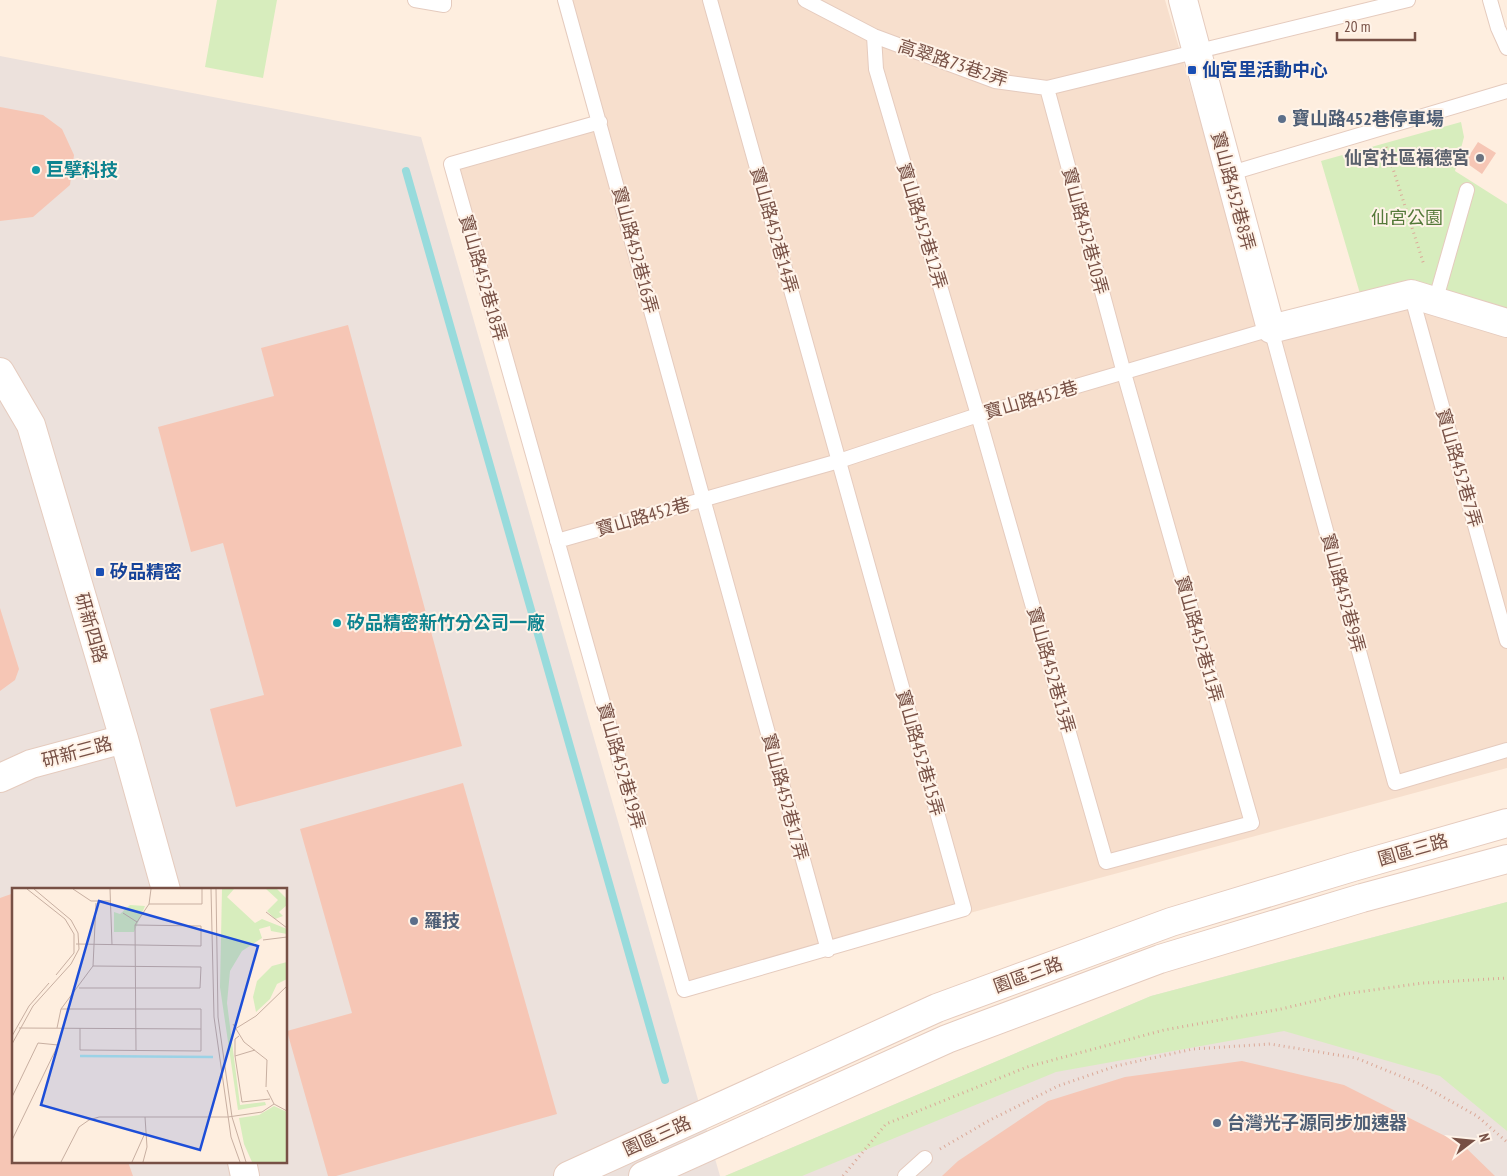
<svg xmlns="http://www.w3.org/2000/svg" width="1507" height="1176" font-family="'PT Sans Narrow','Noto Sans TC',sans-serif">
	<rect width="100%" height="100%" fill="#feeedf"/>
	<path fill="#f7dfcd" d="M569 0H1165L1265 340 1410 307 1507 336V768L684 990 451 164 599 122Z"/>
	<path fill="#ece1dc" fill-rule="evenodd" d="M0 56 421 137 720 1176H0ZM14 890H286V1162H14Z
		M1507 902V1176H725L1151 996Z"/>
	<path fill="#d7edbd" d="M217 0H277L263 78 205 67Z
		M1461 122 1464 137 1455 171 1507 204V310L1361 297 1321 161Z
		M1507 902V1131L1440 1076 1284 1031 1056 1072 802 1176H725L1151 996Z"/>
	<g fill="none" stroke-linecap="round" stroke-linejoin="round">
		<path stroke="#98dbdc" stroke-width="8" d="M406 171 665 1080"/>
	</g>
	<path fill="#f6c6b5" d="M0 107 43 115 62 129 74 155 70 185 33 217 0 221Z
		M1478 142 1496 153 1482 174 1465 162Z
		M348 325 462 746 236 807 210 709 264 695 223 543 191 552 158 427 274 396 261 348Z
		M0 608 19 669 15 680 0 691Z
		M463 783 557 1114 336 1176H328L287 1031 352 1013 300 829Z
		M14 893V1162H128L133 1176H0V898Z
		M1242 1061 1344 1085 1463 1145 1495 1176H942L958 1161 1048 1101 1125 1077Z"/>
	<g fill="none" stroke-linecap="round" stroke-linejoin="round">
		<defs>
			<path id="service" d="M415 0 444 5V0
				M565 0 828 950
				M805 0 874 36 995 81 1047 88 1408 0
				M1490 0 1498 28 1507 48
				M874 36 876 69 978 415 1106 862 1252 823 1124 373 1047 88
				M600 122 451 164 684 990 964 909 710 0
				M1228 174 1507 91
				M1411 294 1507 641
				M1435 302 1467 190
				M557 541 839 461 978 415 1271 329 1395 783 1507 750
				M905 1176 925 1158"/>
			<path id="minor" d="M1183 0 1271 329 1411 294 1507 323
				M0 372 31 425 124 739 166 890
				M0 778 31 764 124 739
				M242 1162 245 1176"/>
			<path id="tertiary" d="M568 1176 937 1008 1171 922 1353 867 1507 823
				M643 1176 947 1039 1160 959 1362 898 1507 859"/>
		</defs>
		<use href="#service" stroke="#e5cbbe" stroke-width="16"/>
		<use href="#minor" stroke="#e5cbbe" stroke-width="30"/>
		<use href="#tertiary" stroke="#e5cbbe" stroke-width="30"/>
		<path stroke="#dba998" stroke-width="3" stroke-dasharray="1 4" stroke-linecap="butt" d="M1386 147 1424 265
			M940 1149 990 1120 1058 1086 1116 1066 1193 1049 1270 1044 1356 1058 1420 1084 1477 1116 1507 1142
			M843 1176 886 1124 1027 1067 1164 1030 1281 1009 1344 994 1423 983 1507 978"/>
		<use href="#service" stroke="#fff" stroke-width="14"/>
		<use href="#minor" stroke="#fff" stroke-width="28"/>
		<use href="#tertiary" stroke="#fff" stroke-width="28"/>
	</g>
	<g fill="#1a4fb4" stroke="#fff3e8" stroke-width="2">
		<rect x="1187" y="65" width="10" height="10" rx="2.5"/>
		<rect x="95" y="567" width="10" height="10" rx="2.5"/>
	</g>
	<g fill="#5c6f8a" stroke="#fff3e8" stroke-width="2">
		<circle cx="1282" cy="119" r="5"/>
		<circle cx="414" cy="921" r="5"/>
		<circle cx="1217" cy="1123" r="5"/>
	</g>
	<circle fill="#6b7280" stroke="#fff3e8" stroke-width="2" cx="1480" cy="158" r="5"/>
	<g fill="#0f9aa8" stroke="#fff3e8" stroke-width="2">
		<circle cx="36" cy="170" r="5"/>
		<circle cx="337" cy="623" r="5"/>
	</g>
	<g text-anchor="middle" stroke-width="4" stroke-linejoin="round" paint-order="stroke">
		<g font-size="18" fill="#775045" stroke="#fff3e8">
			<text transform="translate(953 63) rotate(18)" y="6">高翠路73巷2弄</text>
			<text transform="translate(1233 191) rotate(75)" y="6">寶山路452巷8弄</text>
			<text transform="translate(922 226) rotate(73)" y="6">寶山路452巷12弄</text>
			<text transform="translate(774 230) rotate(74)" y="6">寶山路452巷14弄</text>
			<text transform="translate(1085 231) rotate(75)" y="6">寶山路452巷10弄</text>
			<text transform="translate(635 250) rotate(75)" y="6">寶山路452巷16弄</text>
			<text transform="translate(483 278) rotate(74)" y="6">寶山路452巷18弄</text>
			<text transform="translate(1031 400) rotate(-16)" y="6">寶山路452巷</text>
			<text transform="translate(1459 468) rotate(74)" y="6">寶山路452巷7弄</text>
			<text transform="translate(643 517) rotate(-16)" y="6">寶山路452巷</text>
			<text transform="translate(1343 593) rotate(75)" y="6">寶山路452巷9弄</text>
			<text transform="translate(91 628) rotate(74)" y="6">研新四路</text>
			<text transform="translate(1199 639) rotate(74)" y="6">寶山路452巷11弄</text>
			<text transform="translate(1051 670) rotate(74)" y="6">寶山路452巷13弄</text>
			<text transform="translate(77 752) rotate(-15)" y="6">研新三路</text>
			<text transform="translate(920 753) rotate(74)" y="6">寶山路452巷15弄</text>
			<text transform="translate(621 766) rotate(74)" y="6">寶山路452巷19弄</text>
			<text transform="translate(785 797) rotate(75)" y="6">寶山路452巷17弄</text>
			<text transform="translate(1413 850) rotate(-16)" y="6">園區三路</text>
			<text transform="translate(1028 975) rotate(-20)" y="6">園區三路</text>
			<text transform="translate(657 1136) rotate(-24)" y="6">園區三路</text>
		</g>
		<g font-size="18" font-weight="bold" fill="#164399" stroke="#fff3e8" text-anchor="start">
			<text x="1202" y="76">仙宮里活動中心</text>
			<text x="110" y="578">矽品精密</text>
		</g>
		<g font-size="18" font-weight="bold" fill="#4e5e75" stroke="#fff3e8" text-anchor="start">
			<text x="1292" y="125">寶山路452巷停車場</text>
			<text x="424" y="927">羅技</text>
			<text x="1227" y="1129">台灣光子源同步加速器</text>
		</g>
		<g font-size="18" font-weight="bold" fill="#5b616d" stroke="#fff3e8" text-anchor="end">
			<text x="1470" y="164">仙宮社區福德宮</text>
		</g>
		<g font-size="18" font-weight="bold" fill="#0d838f" stroke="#fff3e8" text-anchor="start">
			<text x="46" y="176">巨擘科技</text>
			<text x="347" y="629">矽品精密新竹分公司一廠</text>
		</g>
		<g font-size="18" fill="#547939" stroke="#fff3e8">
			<text x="1407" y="224">仙宮公園</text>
		</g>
	</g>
	<g transform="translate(12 888)">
		<rect width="275" height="275" fill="#feeedf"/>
		<path d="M210 1H222L215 9 243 35 250 31 275 41V46L259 43 258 38 247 41 250 50 230 63 218 83 215 115 228 217 253 214 254 217 226 222 208 99ZM254 1H265L275 11V17L267 24 271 28 263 31 255 23 266 12ZM118 17 133 18 122 44H102V24L108 26ZM275 74V91L265 96 258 111 244 124 241 109 245 93 260 78ZM262 218 275 224V274H240L232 256 227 230 247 227Z" fill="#d7edbd"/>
		<path fill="none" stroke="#b2e9e9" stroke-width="2.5" d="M68 168 201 169"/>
		<path fill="none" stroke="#c8afa1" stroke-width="1" d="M15 1 53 31 62 46V65L44 87M61 1 79 13H99M98 1 100 57M199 1 202 129 219 249 228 274M204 1 206 129 220 229 234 274M137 16H190V1M254 24 275 40M111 25 125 34M251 52 275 49M64 56 189 58V38L123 37M67 100H188L189 79 81 78M49 121H189V163L68 162V140M221 136 232 154 255 172 254 199M7 140 189 141M45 140 49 121 81 78 84 15M223 141 244 128 275 98M0 148 17 118 37 95M227 148 223 151V168L230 214 258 211M0 156 21 118 59 76 67 61 66 45 59 32 22 1M124 162 123 37 137 16 139 1M223 168 243 162M255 202 262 216 275 223M0 209 26 155 46 157 0 252M49 274 67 239 77 232 87 229H216L250 224 262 216M120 274 133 245M131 274 135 259 133 229"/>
		<path fill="#1d4ed8" fill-opacity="0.15" stroke="#1d4ed8" stroke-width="2.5" d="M87 13 246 58 188 262 29 217Z"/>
		<rect width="275" height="275" fill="none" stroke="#775045" stroke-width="2.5"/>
	</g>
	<g transform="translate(1472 1141) rotate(74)" stroke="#fff3e8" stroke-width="4" paint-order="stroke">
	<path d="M0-4L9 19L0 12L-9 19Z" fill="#775045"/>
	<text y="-8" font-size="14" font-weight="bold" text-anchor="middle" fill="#775045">N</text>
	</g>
	<path d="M1337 32v8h78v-8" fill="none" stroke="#775045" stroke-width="2.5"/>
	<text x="1344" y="32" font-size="15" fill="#775045" stroke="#fff3e8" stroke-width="4" paint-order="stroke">20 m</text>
</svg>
